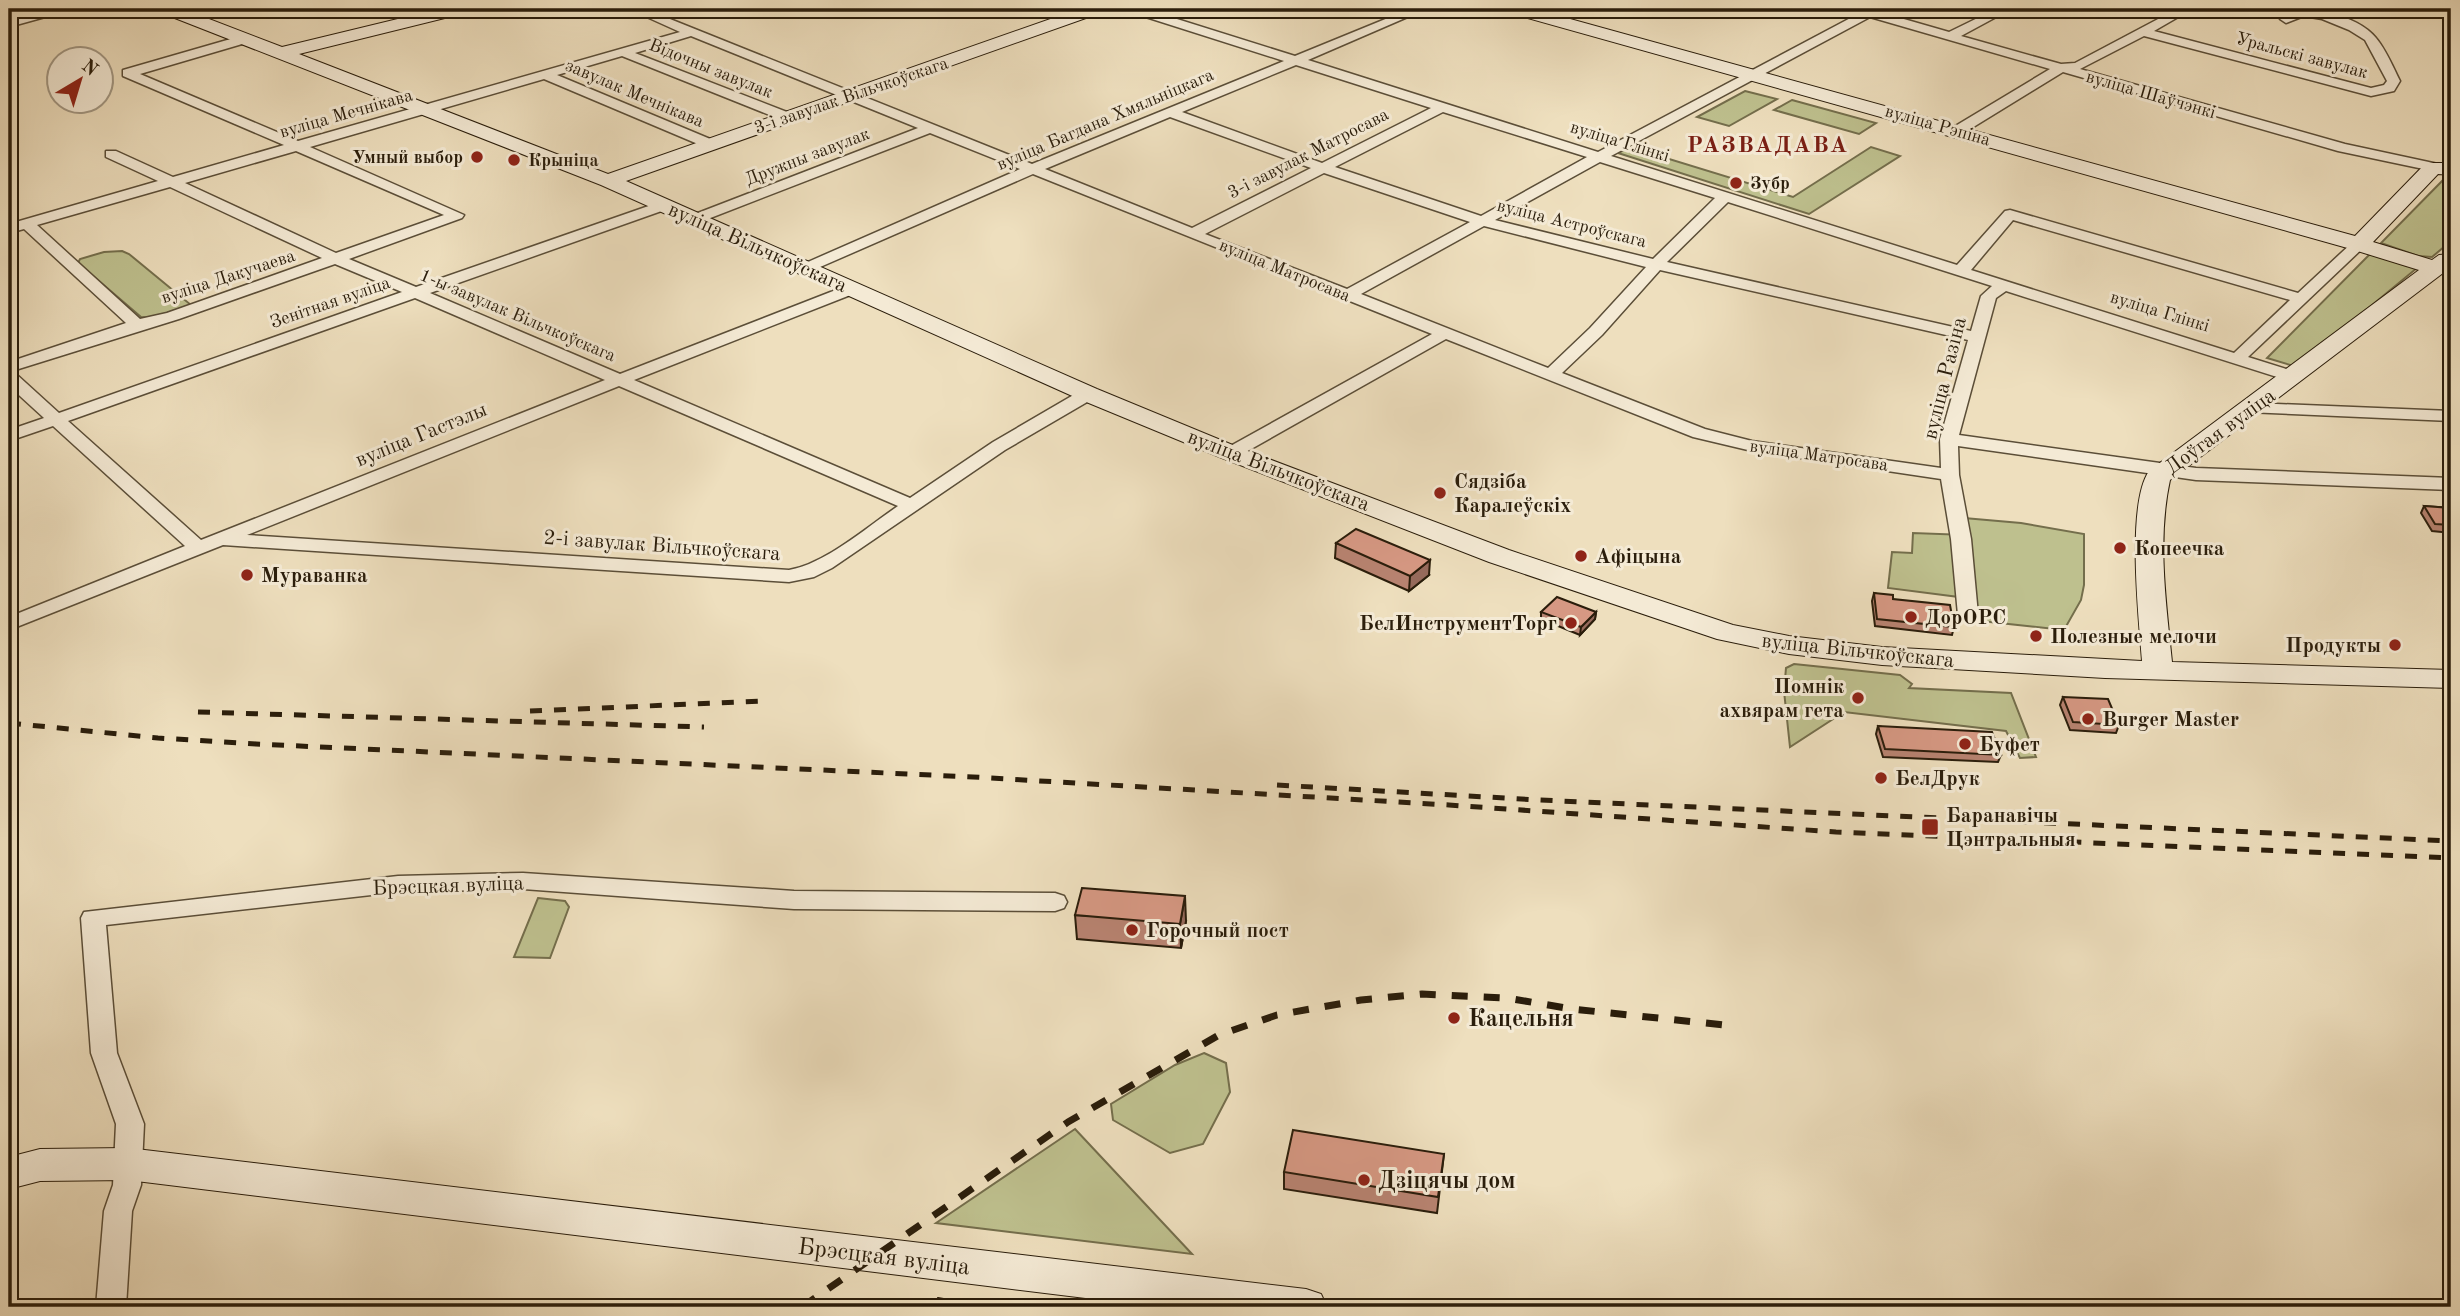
<svg xmlns="http://www.w3.org/2000/svg" width="2460" height="1316" font-family="'Old Standard TT',serif">
	<rect width="100%" height="100%" fill="#eedfbe"/>
	<filter id="stains"><feTurbulence type="fractalNoise" baseFrequency=".00286" numOctaves="4"/><feColorMatrix values="0 0 0 0 .2 0 0 0 0 .09 0 0 0 0 .02 0 0 0 .5 -.17"/></filter>
	<radialGradient id="worn" r=".72"><stop offset=".6" stop-color="#630" stop-opacity="0"/><stop offset="1" stop-color="#630" stop-opacity=".3"/></radialGradient>
	<path fill="#bec08e" stroke="#746e4c" stroke-width="2" d="M1745 91 1777 99 1729 126 1697 117Z
		M1792 100 1876 123 1859 134 1774 110Z
		M1630 147 1793 197 1871 147 1900 156 1809 214 1618 153Z
		M2448 175 2451 176V241L2432 257 2418 256 2381 243Z
		M122 251 129 254 191 305 151 318 141 317 78 263 80 259 104 252Z
		M2371 253 2417 268 2297 367 2267 358Z
		M1964 518 2021 523 2084 534V585L2081 600 2064 630 1981 621 1974 599 1888 588 1892 552 1912 553 1913 533 1966 535Z
		M1794 664 1900 675 1912 684 1909 688 2011 693 2036 757 2020 758 2006 731 1844 712 1790 747 1784 691 1786 668Z
		M538 898 565 901 569 907 550 958 514 957Z
		M1204 1053 1226 1063 1230 1092 1203 1144 1170 1153 1113 1120 1111 1104 1175 1065Z
		M1075 1129 1192 1254 936 1223Z"/>
	<g fill="none" stroke-linecap="round" stroke-linejoin="round">
		<defs>
			<path id="street" d="M54 9H74L9 27V19Z
				M629 9H645L1032 164 1284 61 1130 12 1128 9H1145L1295 56 1410 9H1426L1308 60 1598 152 1858 14 1847 9H1869L1949 32 1996 9H2011L1961 36 2061 64 2075 63 2177 9H2192L2154 31 2371 88 2384 85 2387 81 2365 40 2349 30 2322 19 2304 16 2286 23 2280 19C2302 0 2359 16 2376 38 2386 50 2393 67 2400 81L2394 91 2371 96 2144 36 2080 69 2345 144 2438 164V170L2433 171 2338 151 2063 72 1962 134H1952V128L2050 69 1870 17 1611 156 1957 265 2005 211 2010 210 2298 293 2354 241H2364L2367 244 2364 247 2248 357 2299 373 2302 377 2293 382 2006 291 1996 298 1959 435 2196 468 2451 478V490L2196 480 1958 446 1959 475 1971 539 1978 615 1975 619H1961L1958 615 1951 539 1941 479 1752 451 1693 437 1446 339 1237 457H1225L1222 453 1225 449 1432 334 1033 174 811 271H801L798 268 801 265 1020 169 930 133 700 222H690L688 219 690 216 918 128 691 36 635 53 792 114V120H782L622 56 557 75 715 141V147H705L544 79 310 147 464 215 462 218 349 259 416 287 660 202H670L672 205 670 208 430 293 620 374 846 286H858L860 289 858 292 634 380 910 498 993 442 1082 390H1094L1097 394 1094 398 1005 450 832 568 814 577 789 582 223 545 9 630V617L185 546 53 426 9 441V430L44 418 9 386V362L126 323 24 229 9 233V224L158 181 106 157V151H116L173 177 284 145 123 76V70L241 36H249V42L140 74 298 141 680 32ZM1296 65 1431 108 1322 163 1182 112ZM1443 112 1587 157 1481 216 1335 167ZM1170 117 1311 168 1192 228 1045 169ZM296 151 444 215 336 253 185 183ZM1600 162 1715 198 1653 259 1495 220ZM1324 173 1470 222 1347 289 1205 234ZM170 187 322 258 167 313 140 319 37 225ZM1728 202 1992 286 1981 296 1971 331 1667 262ZM2013 220 2290 300 2234 353 1971 270ZM1484 226 1646 267 1590 328 1548 368 1361 294ZM335 264 402 292 59 413 15 373 9 372 179 319ZM1660 270 1968 340 1940 439 1941 468 1752 441 1705 429 1562 373 1602 335ZM415 298 605 380 201 540 68 421ZM619 386 898 506C867 527 825 564 789 570L247 535Z
				M2253 403 2451 411V421L2247 412 2244 408Z
				M523 873 794 891 1055 893 1064 896 1067 902 1064 908 1055 911 794 909 523 889 398 892 106 925 117 1053 144 1124 141 1185 132 1211 126 1307H96L104 1211 113 1185 116 1124 91 1053 81 918 84 912 398 876Z"/>
			<path id="secondary" d="M160 9H183L282 47 439 9H467L465 13 299 54 608 174 1079 9H1102L1100 13 626 181 1097 389 1240 448 1509 550 1733 625 1789 636 1882 647 2142 661C2139 619 2126 505 2149 471L2419 270 2351 249 1510 13 1508 9H1534L2355 236 2426 163H2451V175L2438 174 2373 242 2432 260 2439 255 2451 254V267L2170 480C2157 540 2166 602 2172 662L2451 670V688L2105 678 1882 665 1789 654 1717 639 1489 562 1222 458 1079 399 601 185 162 13Z
				M128 1148 1306 1289 1321 1294 1327 1307H1159L128 1180 40 1181 9 1189V1157L40 1149Z"/>
		</defs>
		<use href="#street" stroke="#5b4e38" stroke-width="3"/>
		<use href="#secondary" stroke="#2a1d0b" stroke-width="2"/>
		<use href="#street" fill="#f4ead5" fill-rule="evenodd"/>
		<use href="#secondary" fill="#f4ead5" fill-rule="evenodd"/>
		<path stroke="#2a1d0b" stroke-width="5" stroke-dasharray="12 12" stroke-linecap="butt" d="M530 711 764 701
			M198 712 704 727
			M9 723 158 738 256 744 973 777 1449 805 1836 832 2451 858
			M1277 785 1539 800 2451 841"/>
		<path stroke="#2a1d0b" stroke-width="7" stroke-dasharray="16 16" stroke-linecap="butt" d="M802 1307 1068 1122 1219 1035 1277 1015 1361 1000 1422 994 1507 998 1572 1009 1724 1025"/>
	</g>
	<path fill="#b88371" stroke="#2a1d0b" stroke-width="2" d="M2424 506 2451 508V533L2432 531 2421 513Z
		M1336 543 1429 575 1409 591 1335 558Z
		M1874 593 1893 599 1954 627 1952 635 1875 626 1872 601Z
		M1541 612H1596L1595 619 1580 635 1541 619Z
		M2063 697 2119 725 2116 733 2070 730 2060 705Z
		M1878 726 2001 755 1998 762 1883 757 1876 734Z
		M1075 915 1186 921 1181 948 1077 939Z
		M1444 1154 1437 1213 1284 1189V1172Z"/>
	<path fill="#966a5c" stroke="#2a1d0b" stroke-width="2" d="M1430 560 1429 575 1409 591 1410 576Z
		M1596 612 1595 619 1580 635 1581 627Z
		M1185 896 1186 921 1181 948 1180 924Z"/>
	<path fill="#d69883" stroke="#2a1d0b" stroke-width="2" d="M2424 506 2451 508V525L2435 524Z
		M1356 529 1430 560 1410 576 1336 543Z
		M1874 593 1893 595V599L1950 605 1954 627 1877 619Z
		M1557 597 1596 612 1581 627 1541 612Z
		M2063 697 2108 699 2119 725 2073 722Z
		M1878 726 1992 732 2001 755 1885 749Z
		M1082 888 1185 896 1180 924 1075 915Z
		M1293 1130 1444 1154 1438 1197 1284 1172Z
		M938 1298 988 1307H934Z"/>
	<g fill="#8f2418" stroke="#f4ead5" stroke-width="2.5">
		<circle cx="477" cy="157" r="7"/>
		<circle cx="514" cy="160" r="7"/>
		<circle cx="1736" cy="183" r="7"/>
		<circle cx="1440" cy="493" r="7"/>
		<circle cx="2120" cy="548" r="7"/>
		<circle cx="1581" cy="556" r="7"/>
		<circle cx="247" cy="575" r="7"/>
		<circle cx="1911" cy="617" r="7"/>
		<circle cx="1571" cy="623" r="7"/>
		<circle cx="2036" cy="636" r="7"/>
		<circle cx="2395" cy="645" r="7"/>
		<circle cx="1858" cy="698" r="7"/>
		<circle cx="2088" cy="719" r="7"/>
		<circle cx="1965" cy="744" r="7"/>
		<circle cx="1881" cy="778" r="7"/>
		<rect x="1921" y="818" width="18" height="18" rx="3.5"/>
		<circle cx="1132" cy="930" r="7"/>
		<circle cx="1454" cy="1018" r="7"/>
		<circle cx="1364" cy="1180" r="7"/>
	</g>
	<g text-anchor="middle" stroke-width="6" stroke-linejoin="round" paint-order="stroke">
		<g font-size="18" fill="#2a1d0b" stroke="#f4ead5">
			<text transform="translate(2302 55) rotate(15)" y="6">Уральскі завулак</text>
			<text transform="translate(711 68) rotate(22)" y="6">Відочны завулак</text>
			<text transform="translate(635 93) rotate(23)" y="6">завулак Мечнікава</text>
			<text transform="translate(2151 94) rotate(16)" y="6">вуліца Шаўчэнкі</text>
			<text transform="translate(851 95) rotate(-19)" y="6">3-і завулак Вільчкоўскага</text>
			<text transform="translate(346 113) rotate(-16)" y="6">вуліца Мечнікава</text>
			<text transform="translate(1105 119) rotate(-23)" y="6">вуліца Багдана Хмяльніцкага</text>
			<text transform="translate(1938 125) rotate(16)" y="6">вуліца Рэпіна</text>
			<text transform="translate(1620 141) rotate(17)" y="6">вуліца Глінкі</text>
			<text transform="translate(1308 153) rotate(-27)" y="6">3-і завулак Матросава</text>
			<text transform="translate(807 156) rotate(-21)" y="6">Дружны завулак</text>
			<text transform="translate(1572 223) rotate(14)" y="6">вуліца Астроўскага</text>
			<text transform="translate(1285 270) rotate(22)" y="6">вуліца Матросава</text>
			<text transform="translate(228 276) rotate(-18)" y="6">вуліца Дакучаева</text>
			<text transform="translate(330 302) rotate(-19)" y="6">Зенітная вуліца</text>
			<text transform="translate(2160 311) rotate(17)" y="6">вуліца Глінкі</text>
			<text transform="translate(518 315) rotate(23)" y="6">1-ы завулак Вільчкоўскага</text>
			<text transform="translate(1819 455) rotate(8)" y="6">вуліца Матросава</text>
		</g>
		<g font-size="18" font-weight="bold" fill="#2a1d0b" stroke="#f4ead5" text-anchor="start">
			<text x="463" y="163" text-anchor="end">Умный выбор</text>
			<text x="528" y="166">Крыніца</text>
			<text x="1750" y="189">Зубр</text>
		</g>
		<g font-size="21" fill="#2a1d0b" stroke="#f4ead5">
			<text transform="translate(758 247) rotate(24)" y="7">вуліца Вільчкоўскага</text>
			<text transform="translate(1944 378) rotate(-76)" y="7">вуліца Разіна</text>
			<text transform="translate(2220 431) rotate(-36)" y="7">Доўгая вуліца</text>
			<text transform="translate(421 434) rotate(-22)" y="7">вуліца Гастэлы</text>
			<text transform="translate(1279 470) rotate(21)" y="7">вуліца Вільчкоўскага</text>
			<text transform="translate(662 545) rotate(4)" y="7">2-і завулак Вільчкоўскага</text>
			<text transform="translate(1858 650) rotate(6)" y="7">вуліца Вільчкоўскага</text>
			<text transform="translate(448 885) rotate(-2)" y="7">Брэсцкая вуліца</text>
		</g>
		<g font-size="21" font-weight="bold" fill="#2a1d0b" stroke="#f4ead5" text-anchor="start">
			<text x="1454" y="488">Сядзіба<tspan x="1454" dy="24">Каралеўскіх</tspan></text>
			<text x="2134" y="555">Копеечка</text>
			<text x="1595" y="563">Афіцына</text>
			<text x="261" y="582">Мураванка</text>
			<text x="1925" y="624">ДорОРС</text>
			<text x="1557" y="630" text-anchor="end">БелИнструментТорг</text>
			<text x="2050" y="643">Полезные мелочи</text>
			<text x="2381" y="652" text-anchor="end">Продукты</text>
			<text x="1844" y="693" text-anchor="end">Помнік<tspan x="1844" dy="24">ахвярам гета</tspan></text>
			<text x="2102" y="726">Burger Master</text>
			<text x="1979" y="751">Буфет</text>
			<text x="1895" y="785">БелДрук</text>
			<text x="1946" y="822">Баранавічы<tspan x="1946" dy="24">Цэнтральныя</tspan></text>
			<text x="1146" y="937">Горочный пост</text>
		</g>
		<g font-size="23" font-weight="bold" letter-spacing="2" fill="#7a1f14" stroke="#f4ead5">
			<text x="1768" y="152">РАЗВАДАВА</text>
		</g>
		<g font-size="24" font-weight="bold" fill="#2a1d0b" stroke="#f4ead5" text-anchor="start">
			<text x="1468" y="1026">Кацельня</text>
			<text x="1378" y="1188">Дзіцячы дом</text>
		</g>
		<g font-size="24" fill="#2a1d0b" stroke="#f4ead5">
			<text transform="translate(884 1256) rotate(7)" y="8">Брэсцкая вуліца</text>
		</g>
	</g>
	<rect width="2460" height="1316" fill="none" stroke="#eedfbe" stroke-width="35"/>
	<rect x="10" y="10" width="2439" height="1295" fill="none" stroke="#2a1d0b" stroke-width="3.5"/>
	<rect x="18" y="18" width="2425" height="1281" fill="none" stroke="#2a1d0b" stroke-width="2"/>
	<g transform="translate(80 80) rotate(38)"><circle r="33" fill="#f4ead5" stroke="#a39884" stroke-width="2"/>
	<path d="M0-5L12 26L0 18L-12 26Z" fill="#8f2418"/>
	<text y="-10" font-size="19" font-weight="bold" text-anchor="middle" fill="#2a1d0b">N</text>
	</g>
	<rect width="100%" height="100%" filter="url(#stains)"/>
	<rect width="100%" height="100%" fill="url(#worn)"/>
</svg>
